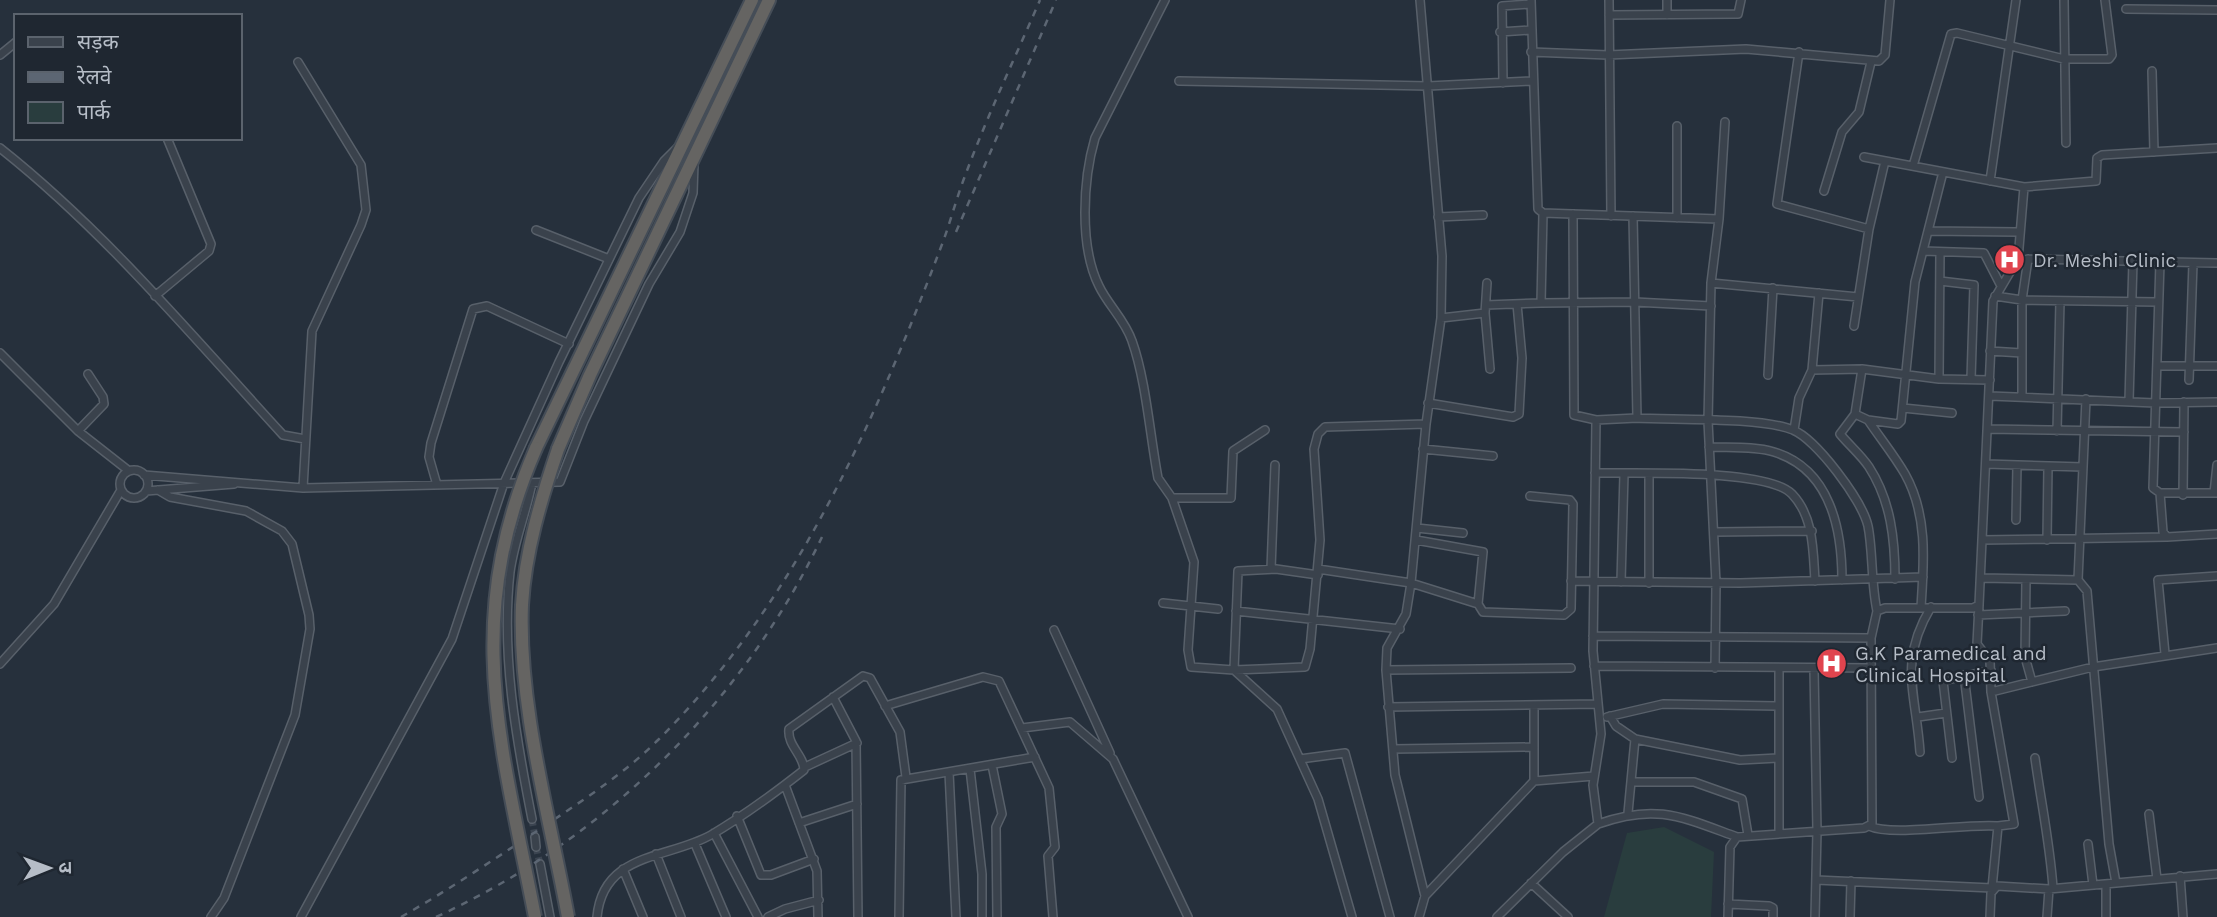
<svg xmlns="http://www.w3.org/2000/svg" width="2217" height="917" font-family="'Work Sans','Noto Sans Devanagari',sans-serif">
	<rect width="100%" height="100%" fill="#26303c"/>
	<path fill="#293d3e" d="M1664 827 1714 852 1711 917H1604L1627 833Z"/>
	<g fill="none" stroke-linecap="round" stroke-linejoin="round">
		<path stroke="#3c4551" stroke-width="7" stroke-dasharray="7 3.5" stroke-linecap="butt" d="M532 819 535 837
			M536 847 540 864"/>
		<defs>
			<path id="minor" d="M1165 0 1095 138C1083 179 1079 246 1099 286 1108 305 1125 320 1132 341 1146 380 1150 436 1158 478L1172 498H1231L1233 451 1265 430
				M1420 0 1442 256 1441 318 1426 424 1411 583 1406 614 1387 648 1386 670 1395 775 1425 896
				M1531 0 1538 209 1543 213 1719 219 1711 283 1708 421 1716 583 1715 668
				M1609 0 1611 216
				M2064 0 2066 143
				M2126 9 2217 10
				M1609 15 1738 14 1741 0
				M1667 15V0
				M1500 32 1531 30
				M1531 52 1608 55 1746 49 1879 61 1885 55 1890 0
				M1799 52 1777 204 1869 229
				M0 55 16 42
				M298 62 361 165 366 210 361 225 312 331 303 488
				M2152 71 2154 152
				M1179 81 1428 86 1531 81
				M1503 83 1502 6 1531 4
				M0 148C105 231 193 337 283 435L305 439
				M1864 157 2024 187 2096 181 2097 158 2102 155 2217 148
				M1913 166 1951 34 1957 33 2064 59H2109L2112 55 2105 0
				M1990 181 2016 0
				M1824 191 1842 132 1859 112 1871 62
				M1543 213 1541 303 1635 302 1711 306
				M1573 214 1574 415 1596 420 1593 651 1601 734 1593 785 1598 824C1656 803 1682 817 1737 837
				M1633 216 1637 418C1673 420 1762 417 1793 430 1816 439 1862 500 1868 526 1873 551 1871 583 1877 611
				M1438 217 1483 215
				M1677 218V126
				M1719 219 1725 122
				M536 230 609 259
				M1928 231 2018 232
				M1923 251 1984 253 2001 286
				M2018 260 2024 187
				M2160 262 2153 488 2160 493H2217
				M1940 281 1974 285 1971 379
				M1487 283 1485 313 1490 369
				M1711 283 1858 297
				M155 296 209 251 211 244 167 138
				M1995 296 2022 300 2158 302
				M1486 305 1541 303
				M1441 318 1485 313
				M1854 326 1869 229 1885 161
				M1990 351 2022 353
				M0 353 78 431 129 471
				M2157 366H2217
				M1862 369 1939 379 1990 380
				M1812 370 1819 293
				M1768 375 1773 288
				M1939 379 1940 252
				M2189 380 2193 263
				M1990 396 2155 403 2217 402
				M2022 397V300L2028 259
				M2129 401 2133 261
				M1428 403 1513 417 1519 414 1522 358 1517 304
				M1903 408 1952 413
				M1855 414 1840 434C1849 445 1861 455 1869 467 1891 501 1895 540 1895 579
				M1596 420 1637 418
				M1868 420C1880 438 1894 455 1905 474 1928 515 1924 562 1921 607
				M1988 429 2184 432
				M1794 430 1799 398 1812 370 1862 369 1855 414 1868 420 1898 424 1901 421 1915 282 1943 172
				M78 431 104 404 103 397 88 374
				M2057 431 2060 301
				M1709 447C1729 448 1754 446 1774 452 1830 469 1842 529 1842 580
				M1423 449 1493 456
				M1986 464 2083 467
				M120 484a14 14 0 1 1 28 0a14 14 0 1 1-28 0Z
				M1595 473C1634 474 1767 468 1792 494 1814 517 1813 551 1815 581
				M1649 474V583
				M144 475 303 488 560 482 584 421 649 284 680 232 693 193 694 163
				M437 485 429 457 431 443 473 309 487 306 569 344
				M158 490 170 497 246 511 282 531 292 544 309 615 310 629 295 715 224 898 211 917
				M146 491 234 484
				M2160 493 2163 532 2167 537 2217 534
				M2214 493 2217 465
				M2183 495 2184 402
				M1172 498 1194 562 1188 650 1191 667 1234 670 1305 667 1310 649 1320 540 1314 449 1318 434 1325 427 1426 424
				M2016 520 2017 465
				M1417 528 1463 533
				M1714 532 1812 531
				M1416 540 1483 552 1478 604
				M1982 540 2167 537
				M2047 540 2048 466
				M1271 569 1275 465
				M1318 569 1411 583 1478 604 1483 612 1564 615 1571 609 1573 504 1570 500 1530 496
				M1318 575 1276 569 1238 571 1234 670 1277 709 1318 799 1352 917
				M1982 578 2078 580 2087 591 2109 844 2116 883
				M2026 579 2025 657 2032 682
				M2078 580 2086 399
				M1571 581 1740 583 1923 577
				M1621 582 1624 474
				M1163 603 1218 609
				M1979 605 1977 644 1990 661 1991 692
				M1236 611 1400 629
				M1978 615 2065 611
				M1054 630 1110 753
				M1593 636 1871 638
				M2165 654 2158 580 2217 576
				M0 664 54 604 121 490
				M1594 666 1871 668
				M1779 669V832
				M1814 669 1817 831 1815 917
				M1386 670 1571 668
				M1964 675 1979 797
				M833 697 856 741 858 917
				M885 706 983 677 999 681 1049 788 1055 847 1048 856 1053 917
				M1388 707 1598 704
				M1610 716 1616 726 1635 739 1740 760 1778 758
				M1607 717 1663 704 1777 706
				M1918 717 1946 713
				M1022 728 1070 722 1113 759 1188 917
				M1393 749 1534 747
				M1920 752C1916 693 1898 662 1931 607
				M1952 758 1943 681 1991 670
				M2035 758C2041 802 2050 844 2053 888
				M1300 759 1345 753 1390 917
				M992 765 1002 814 996 827 997 917
				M805 767 857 743
				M970 769 982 874V917
				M949 772 956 917
				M1534 781V707
				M1631 782H1694L1742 799 1748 835
				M785 785 817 871 818 917
				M1628 813 1635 739
				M2149 814 2157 879
				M737 816 761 875H771L814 859
				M532 819C516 738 501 654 510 572 514 542 526 513 532 483
				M799 823 857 804
				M1869 826C1893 837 1966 823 1998 826
				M714 833 758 917
				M535 837 536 847
				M695 844 726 917
				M2088 844 2093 885
				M656 854 681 917
				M540 864 550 917
				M623 869 643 917
				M2180 876 2183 917
				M1816 880 1992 888 1998 826 2014 824 1991 692 2093 667 2217 648
				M1531 883 1568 917
				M2106 884V917
				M1728 904 1769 906 1773 908V917
				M301 917 452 639 504 483 559 362 639 198 664 161 678 147
				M597 917C603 852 668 859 711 835 742 817 776 792 804 770 804 755 787 746 789 729L863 676 870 678 900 732 906 777
				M768 917 785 909 819 900
				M899 917 901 780 1035 757
				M1419 917 1425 896 1534 781 1594 776
				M1497 917 1563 852 1598 824
				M1728 917 1730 847 1737 837 1864 828 1872 824 1871 638 1877 611 1885 608H1973L1979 605 1993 301 2016 262 2028 259 2217 263
				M1850 917 1851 881
				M1990 917 1991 893 1997 886 2049 889 2217 874
				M2047 917 2049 889"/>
			<path id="trunk" d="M536 448 752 0
				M558 449 590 375 769 0"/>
		</defs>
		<use href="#minor" stroke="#58606a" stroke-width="10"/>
		<use href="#trunk" stroke="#454d57" stroke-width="16"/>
		<use href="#minor" stroke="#3a424c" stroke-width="7"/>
		<use href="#trunk" stroke="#656462" stroke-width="12"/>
		<path stroke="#5c6673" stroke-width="2.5" stroke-dasharray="7 7" stroke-linecap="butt" d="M956 232 1056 0
			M401 917C450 889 496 858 543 827 583 800 624 774 658 740 794 605 874 424 941 247 950 224 956 199 965 176 987 116 1015 58 1040 0
			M436 917C604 840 742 704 822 537"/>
		<defs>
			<path id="trunk-bridge" d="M558 449C541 499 525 552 522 605 518 706 550 818 568 917
				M535 917C501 742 461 621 536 448"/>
		</defs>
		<use href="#trunk-bridge" stroke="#454d57" stroke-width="16" stroke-linecap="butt"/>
		<use href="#trunk-bridge" stroke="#656462" stroke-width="12"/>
	</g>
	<defs>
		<symbol id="hospital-disc" viewBox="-11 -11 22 22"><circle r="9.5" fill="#e0444e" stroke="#1f2731"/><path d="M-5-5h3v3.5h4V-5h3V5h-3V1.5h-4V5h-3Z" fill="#fff"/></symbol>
	</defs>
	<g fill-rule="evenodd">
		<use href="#hospital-disc" x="1992" y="242" width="35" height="35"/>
		<use href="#hospital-disc" x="1814" y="646" width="35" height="35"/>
	</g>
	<g text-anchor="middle" stroke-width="5" stroke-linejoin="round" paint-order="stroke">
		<g font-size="19" fill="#b6bdc7" stroke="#1f2731" text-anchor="start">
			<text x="2033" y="267">Dr. Meshi Clinic</text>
			<text x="1855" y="660">G.K Paramedical and<tspan x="1855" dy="22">Clinical Hospital</tspan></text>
		</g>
	</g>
	<rect x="14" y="14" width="228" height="126" fill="#1f2731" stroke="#5b636d" stroke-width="2"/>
	<rect x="28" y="37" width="35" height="10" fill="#3a424c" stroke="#5b636d" stroke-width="2"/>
	<text x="77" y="49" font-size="21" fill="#b6bdc7">सड़क</text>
	<rect x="28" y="72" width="35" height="10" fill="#5c6673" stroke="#5b636d" stroke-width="2"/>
	<text x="77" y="84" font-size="21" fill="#b6bdc7">रेलवे</text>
	<rect x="28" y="102" width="35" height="21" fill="#293d3e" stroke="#5b636d" stroke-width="2"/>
	<text x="77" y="119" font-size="21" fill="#b6bdc7">पार्क</text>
	<g transform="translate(49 868) rotate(89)" stroke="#1f2731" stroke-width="5" paint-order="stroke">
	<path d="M0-5L12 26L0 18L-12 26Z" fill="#b6bdc7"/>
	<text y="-10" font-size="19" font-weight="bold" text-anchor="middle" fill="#b6bdc7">उ</text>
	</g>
</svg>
